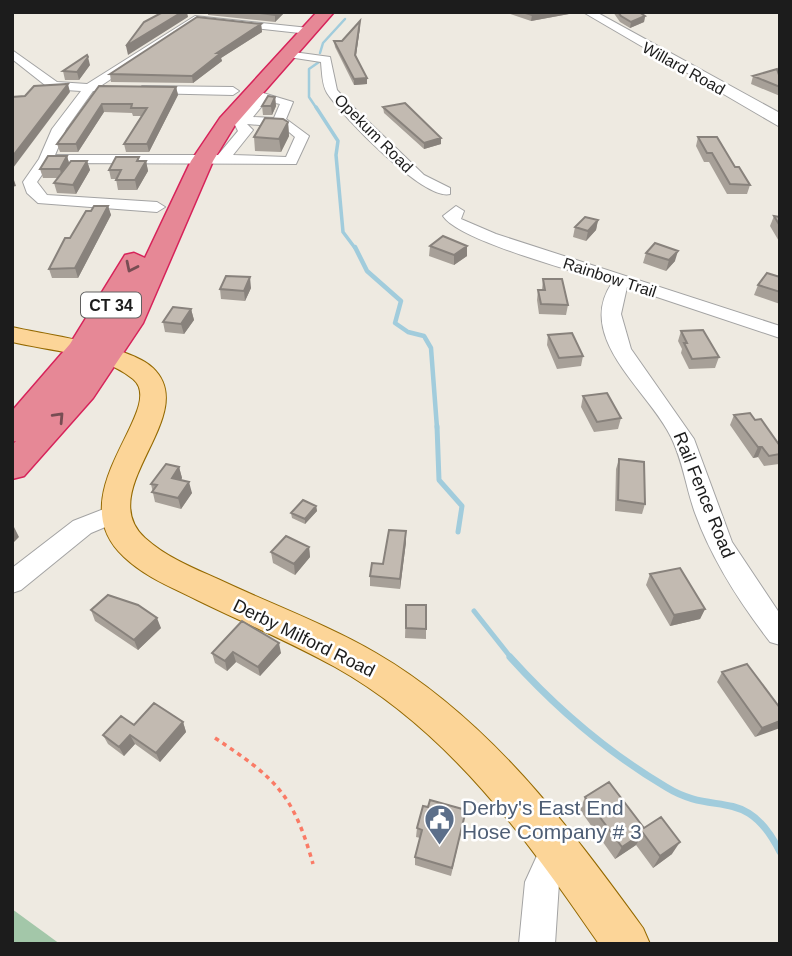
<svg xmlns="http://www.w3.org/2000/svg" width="792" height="956" font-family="Helvetica,sans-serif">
	<rect width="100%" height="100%" fill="#eeeae1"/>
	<path fill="#a3c7a9" d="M12 909 60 944H12Z"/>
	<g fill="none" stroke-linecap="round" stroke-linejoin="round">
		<path stroke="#a1ccdc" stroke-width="2.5" d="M320 53 323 43 345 19
			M317 109 309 97V69L319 62"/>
		<path stroke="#a1ccdc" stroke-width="3.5" d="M316 107 338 141 336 155 343 232 355 248"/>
		<path stroke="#a1ccdc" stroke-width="4.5" d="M355 247 367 271 401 301 395 323 408 332 424 336 431 348 437 428"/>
		<path stroke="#a1ccdc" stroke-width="5" d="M437 426 439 480 462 506 458 532
			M474 611 512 659"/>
		<path stroke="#a1ccdc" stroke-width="7" d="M510 657C556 708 607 752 666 787 716 818 746 784 780 852"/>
		<defs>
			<path id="minor" d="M583 12H596L778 112 780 127Z
				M195 16 309 28 314 31 309 34 197 22 102 85 107 88 105 91H93L66 129 55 155H218L238 131 234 123 224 122V116H240L263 93 293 102 286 119 309 136 296 164 50 163 37 182 47 195 157 202 165 207 157 212 38 203 27 193 23 182 39 159 52 129 81 91 50 89 12 59V50L57 82 87 84ZM266 101 280 104 274 118 253 117ZM247 124 283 127 295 137 286 157 233 155 253 130Z
				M286 51 330 57 337 90 346 100 424 175 450 188V194C424 201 342 116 327 93 322 85 322 72 321 62L282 56 280 54Z
				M142 86 233 87 239 91 233 95 146 93 140 89Z
				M456 206 464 211 461 219 496 234 780 326V338L627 287 621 314 631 349 694 439 732 542 780 614V645L770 642C740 603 712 560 695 513 686 488 683 461 671 437 650 392 574 338 612 283 578 272 459 241 443 216Z
				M114 505 122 508 126 514 122 520 91 533 21 590 12 593V568L73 521Z
				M558 832 570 836 574 848 559 883 555 944H519L525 882 546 836Z"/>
			<path id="major" d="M12 327C46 335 129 345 153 368 202 415 92 490 145 538 166 557 193 568 218 579 271 604 326 624 376 653 488 718 568 825 643 928L650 944H599C527 839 448 730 335 667 290 642 242 622 197 600 171 587 145 577 124 557 56 494 169 409 133 379 102 353 49 351 12 342Z"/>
			<path id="highway" d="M317 12H334L235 125 213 161 143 323 93 398 24 476 12 479V445L16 441 12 442V411L70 344 125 255 134 253 145 258 191 161 220 118Z"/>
		</defs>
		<use href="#minor" stroke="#a3a3a3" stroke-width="2"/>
		<use href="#major" stroke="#946900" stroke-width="2"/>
		<use href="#highway" stroke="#d7235a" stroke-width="3"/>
		<path stroke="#fa7b66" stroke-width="3.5" stroke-dasharray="4.5 4.5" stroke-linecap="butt" d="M215 738C275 778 293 793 313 864"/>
		<use href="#minor" fill="#fff" fill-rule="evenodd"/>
		<use href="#major" fill="#fcd598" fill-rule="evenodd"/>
		<use href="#highway" fill="#e68896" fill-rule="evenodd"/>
	</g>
	<path fill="#a7a098" d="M208 12H285L275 22 208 15Z
		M504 12H570L569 14 531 21Z
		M613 12H639L645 16 644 22 630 28 620 22Z
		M360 21V27L356 56 367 84 354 85 335 47 334 41H342Z
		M261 24 262 32 221 58 222 61 193 83 111 82 110 74Z
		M90 65 79 80H65L63 71Z
		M753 76 780 78V96L751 84Z
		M99 86 176 87 178 95 149 152H126L124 144 141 116H133L132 113 104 112 78 152H60L57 144Z
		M275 97 276 106 272 115H263L262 106Z
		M383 107 441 138V144L424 149 384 113Z
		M288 122 289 136 281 152 255 151 254 137Z
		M698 137 735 167 750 185 747 194H727L709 162H704L696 146Z
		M67 156 69 163 87 161 90 170 76 194 57 193 54 183 58 178H43L40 169Z
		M141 161H146L148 171 137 190H118L116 179H111L109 170Z
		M108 206 111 215 78 278H52L49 269 70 238 91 211Z
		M774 216 780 217V243L770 226Z
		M598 220 596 230 586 241 573 237 575 227Z
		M430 246 467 256 454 265 429 256Z
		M646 253 675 261 666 271 643 263Z
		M780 277V304L754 295 758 285Z
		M543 279 568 305 566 315 539 314 537 300 538 290H542Z
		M251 288 245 301 221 299 220 289Z
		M191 309 194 320 184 334 165 332 163 322Z
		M681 331 719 357 715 368 689 369 681 353 682 349 678 341Z
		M548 335 583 356 581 366 557 369 547 345Z
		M583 396 621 418 618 429 594 432 581 407Z
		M734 415 755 420 780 446 779 464 764 466 758 457 753 458 730 425Z
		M619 459 645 504 642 514 615 511 616 469Z
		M179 467 182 478 181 480 192 493 181 509 155 502 151 484Z
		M316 506 317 511 305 524 292 518 291 513Z
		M406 542 400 589 370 586V576Z
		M309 547 310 557 295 575 273 563 271 552Z
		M650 574 705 609 700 619 670 626 646 585Z
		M406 605 426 629V639L405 638Z
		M91 610 161 628 138 650 95 621Z
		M242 621 281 653 260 676 236 662 227 671 215 663 212 653Z
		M722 672 780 708 755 737 717 682Z
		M183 722 186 732 160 762 135 744 124 756 108 744 103 735 134 725Z
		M585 797 644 828 672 854 653 868 636 845 615 859 580 810Z
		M428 807 464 819 451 876 415 865V857L420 838 416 837 417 828Z"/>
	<path fill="#88827c" d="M182 12H187L188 17 128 55 126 46Z
		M277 12H285L275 22V15Z
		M547 12H570L569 14 531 21 532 15Z
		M645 16 644 22 630 28 631 22Z
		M360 21V27L355 61V55Z
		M261 24 262 32 221 58 222 61 193 83 192 76 217 53Z
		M88 57 90 65 79 80 77 72Z
		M367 78V84L354 85V79Z
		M68 84 70 92 13 168 12 157Z
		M176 87 178 95 149 152 147 144Z
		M275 97 276 106 272 115 271 106Z
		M102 104 104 112 78 152 76 144Z
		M288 122 289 136 281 152 279 139Z
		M441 138V144L424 149V143Z
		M67 156 70 166 62 178 60 169Z
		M87 161 90 170 76 194 73 185Z
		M146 161 148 171 137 190 135 180Z
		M13 177 16 186 12 187V178Z
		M108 206 111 215 78 278 75 268Z
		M598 220 596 230 586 241 588 231Z
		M467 246V256L454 265V255Z
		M678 251 675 261 666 271 669 260Z
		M250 277 251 288 245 301 244 291Z
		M191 309 194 320 184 334 181 324Z
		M758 447H762L758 457 753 458Z
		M179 467 182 478 175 489 172 478Z
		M189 482 192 493 181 509 178 498Z
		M316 506 317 511 305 524V519Z
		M14 527 19 537 12 544V528Z
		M406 531V542L400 589V579Z
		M309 547 310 557 295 575 294 564Z
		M705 609 700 619 670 626 674 615Z
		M157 618 161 628 138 650 134 640Z
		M279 643 281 653 260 676 258 667Z
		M233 652 236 662 227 671 225 661Z
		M780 721V728L755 737 762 728Z
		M183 722 186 732 160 762 156 753Z
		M130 735 135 744 124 756 119 747Z
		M643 833 636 845 615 859 622 847Z
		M680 842 672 854 653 868 660 856Z"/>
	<path fill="#c2bab1" stroke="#88827c" stroke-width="2" d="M163 12H182L126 46 144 22Z
		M252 12H277L275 15Z
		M522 12H547L532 15Z
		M618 12H639L645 16 631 22 621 16Z
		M197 17 261 24 217 53H221L192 76 110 74Z
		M360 21 355 55 367 78 354 79 334 41H342Z
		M87 55 88 57 77 72 63 71Z
		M777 69 780 78V87L753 76Z
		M68 84 12 157V97L25 96 34 86Z
		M99 86 176 87 147 144H124L147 108H131L132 104H102L76 144H57Z
		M268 96 275 97 271 106H262Z
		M405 103 441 138 424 143 383 107Z
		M265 118 283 119 288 122 279 139 254 137Z
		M698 137H717L735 167H739L750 185 730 184 712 153H707Z
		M48 156H67L60 169H40Z
		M116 157H139L137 161H146L135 180H116L121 170H109Z
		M71 161H87L73 185 54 183Z
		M94 206H108L75 268 49 269 65 238H70L86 211H91Z
		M774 216 780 217V226Z
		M585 217 598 220 588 231 575 227Z
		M443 236 467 246 454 255 430 246Z
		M655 243 678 251 669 260 646 253Z
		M767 273 780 277V292L758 285Z
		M226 276 250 277 244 291 220 289Z
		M543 279H562L568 305 541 304 538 290H545Z
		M173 307 191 309 181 324 163 322Z
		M703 330 719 357 692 359 684 343H687L681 331Z
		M572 333 583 356 559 358 548 335Z
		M607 393 621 418 597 422 583 396Z
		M750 413 755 420 761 419 780 446V454L769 456 762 447H758L734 415Z
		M619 459 644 462 645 504 618 500Z
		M166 464 179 467 172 478 189 482 178 498 152 492 157 485 151 484Z
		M303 500 316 506 305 519 291 513Z
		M389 530 406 531 400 579 370 576 372 563 383 564Z
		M286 536 309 547 294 564 271 552Z
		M680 568 705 609 674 615 650 574Z
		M108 595 138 605 157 618 134 640 91 610Z
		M406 605H426V629L406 628Z
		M242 621 279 643 258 667 233 652 225 661 212 653Z
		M747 664 780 708V721L762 728 722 672Z
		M154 703 183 722 156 753 130 735 119 747 103 735 121 716 134 725Z
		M609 782 644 828 661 817 680 842 660 856 643 833 622 847 585 797Z
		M430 800 466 810 452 868 415 857 422 830 417 828 423 806 428 807Z"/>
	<defs><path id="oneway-chevron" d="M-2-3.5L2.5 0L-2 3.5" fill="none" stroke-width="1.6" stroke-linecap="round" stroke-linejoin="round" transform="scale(1.75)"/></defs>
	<g stroke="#774d53">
		<use href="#oneway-chevron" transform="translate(131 267) rotate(116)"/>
		<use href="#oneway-chevron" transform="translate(59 417) rotate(-47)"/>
	</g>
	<defs>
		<symbol id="civic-pin" viewBox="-11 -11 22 30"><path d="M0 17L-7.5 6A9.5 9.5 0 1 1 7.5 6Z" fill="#5c6f8a" stroke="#fff"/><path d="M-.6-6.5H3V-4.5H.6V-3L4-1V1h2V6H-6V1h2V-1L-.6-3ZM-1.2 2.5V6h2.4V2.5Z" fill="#fff"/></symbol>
	</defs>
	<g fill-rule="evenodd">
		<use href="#civic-pin" x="422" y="802" width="35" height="47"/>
	</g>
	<g text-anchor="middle" stroke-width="5" stroke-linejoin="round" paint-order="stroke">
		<g font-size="16" fill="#1c1c1c" stroke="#fff">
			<text transform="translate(684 68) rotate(29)" y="6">Willard Road</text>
			<text transform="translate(374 133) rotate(45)" y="6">Opekum Road</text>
			<text transform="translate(610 277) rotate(18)" y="6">Rainbow Trail</text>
		</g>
		<rect fill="#fff" stroke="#606060" stroke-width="2" x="81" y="292.5" width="60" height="25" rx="5"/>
		<g font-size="16" font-weight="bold" fill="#1c1c1c">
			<text x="111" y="311">CT 34</text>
		</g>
		<g font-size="18" fill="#1c1c1c" stroke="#fff">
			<text transform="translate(704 495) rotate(68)" y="6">Rail Fence Road</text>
			<text transform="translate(304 638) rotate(26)" y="6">Derby Milford Road</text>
		</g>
		<g font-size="21" fill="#4e5e75" stroke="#fff" text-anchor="start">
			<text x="462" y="815">Derby's East End<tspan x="462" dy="24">Hose Company # 3</tspan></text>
		</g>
	</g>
	<rect width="792" height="956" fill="none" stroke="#1c1c1c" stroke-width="28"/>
</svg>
